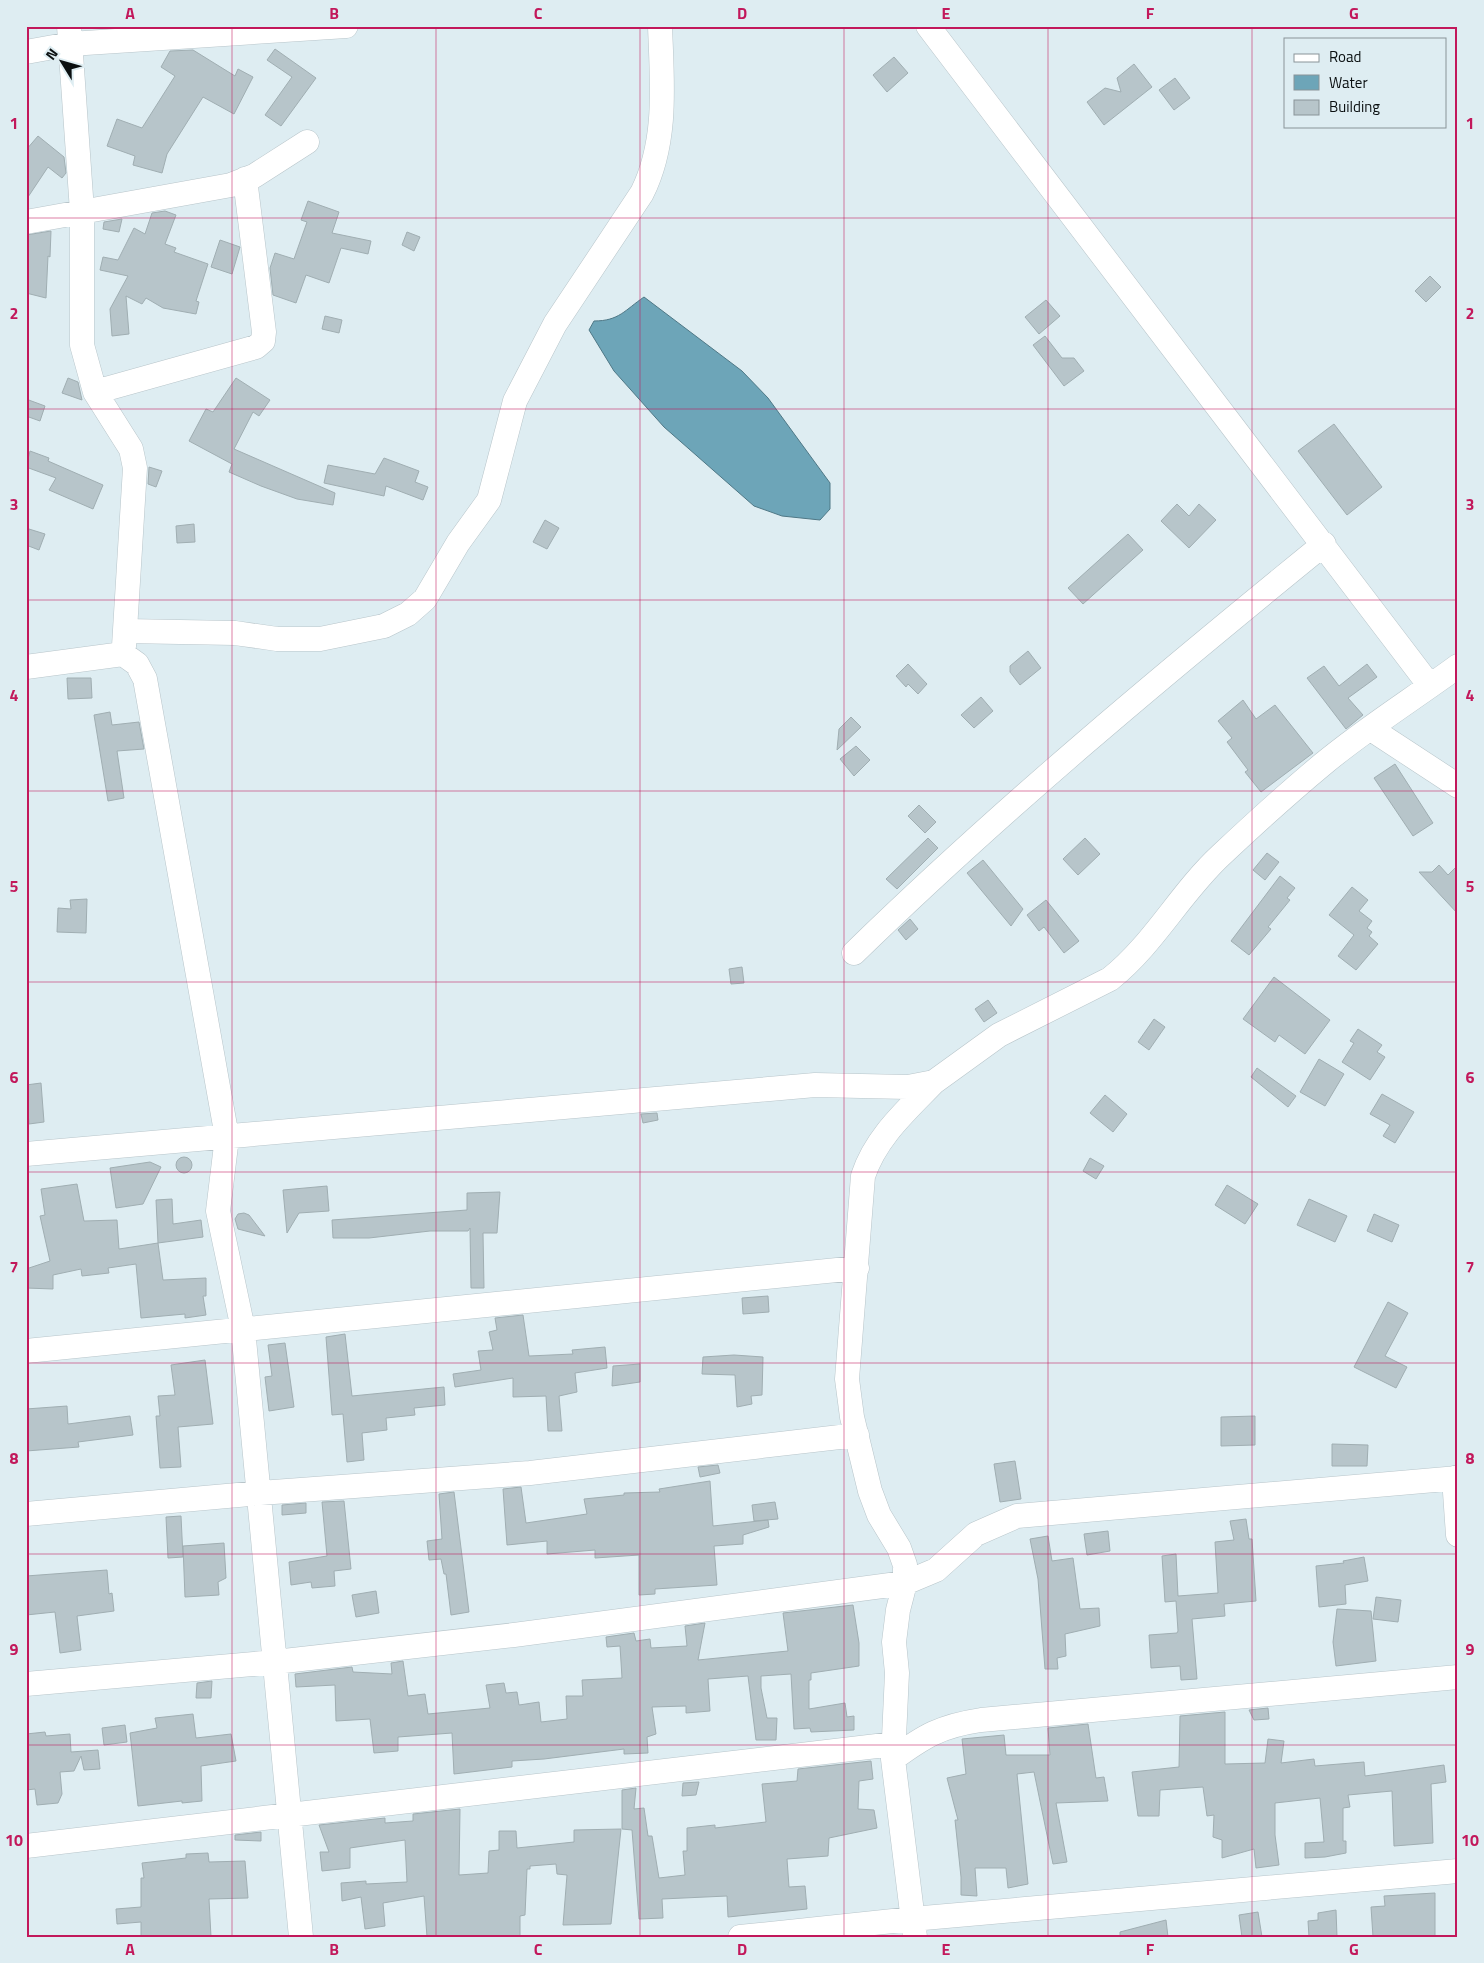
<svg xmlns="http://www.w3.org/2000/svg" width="1484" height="1963" font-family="'Titillium Web',sans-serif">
	<rect width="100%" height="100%" fill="#deedf2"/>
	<path fill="#6da5b8" stroke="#4f7886" d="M644 297 742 371 768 398 830 483V509L820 520 782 516 754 506 664 427 614 371 589 330 594 321C619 321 625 310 644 297Z"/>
	<path fill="#b7c5ca" stroke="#a0aeb2" d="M275 49 316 78 281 126 265 115 292 77 267 60Z
		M193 50 235 76 238 69 253 77 234 114 203 97 167 154 162 173 133 165 135 156 107 146 117 119 142 128 175 76 161 67 170 51Z
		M894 57 908 73 887 92 873 75Z
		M1134 64 1152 87 1104 125 1087 102 1105 88 1121 92 1117 78Z
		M1175 78 1190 98 1174 110 1159 90Z
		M38 136 64 157 66 173 62 178 48 167 26 200V150Z
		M308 201 339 212 332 233 371 241 368 254 341 248 329 283 306 275 296 303 273 295 270 268 275 253 294 259 307 222 301 220Z
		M165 211 176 215 165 244 176 248 174 252 208 264 196 301 199 302 196 314 163 308 146 298 142 304 126 296 129 334 112 336 110 309 128 276 100 270 103 257 118 260 134 228 145 234 152 213Z
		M122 219 119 232 103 229 104 222Z
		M51 231 50 257 48 256 46 298 26 293V235Z
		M407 232 420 237 414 251 402 245Z
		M220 240 240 247 232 274 211 267Z
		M1430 276 1441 287 1426 302 1415 291Z
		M1046 300 1060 316 1039 334 1025 317Z
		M325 316 342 320 339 333 322 329Z
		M1045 336 1062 358H1074L1084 371 1064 386 1033 345Z
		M68 378 78 382 82 400 62 393Z
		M236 378 270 400 259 416 253 412 234 449 335 493 333 505 297 499 261 486 229 472 232 464 189 441 206 409 213 412Z
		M26 399 45 406 40 421 26 416Z
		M1334 424 1382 487 1347 515 1298 451Z
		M30 451 49 458 48 461 103 485 93 509 49 490 56 478 26 467Z
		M384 458 419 471 415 482 428 487 423 500 386 486 384 496 324 483 328 465 375 474Z
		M149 467 162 471 156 487 148 484Z
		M1177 504 1189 516 1199 504 1216 520 1189 548 1161 521Z
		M545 520 559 528 547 549 533 542Z
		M194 524 195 542 177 543 176 526Z
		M29 529 45 534 39 550 26 545Z
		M1128 534 1143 550 1083 604 1068 588Z
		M1028 651 1041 668 1020 685 1010 672V666Z
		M908 664 927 684 918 694 908 684 906 687 896 676Z
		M1367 664 1377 677 1348 698 1363 715 1346 729 1307 678 1324 666 1339 686Z
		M67 678H91L92 698 68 699Z
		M981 697 993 711 974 728 961 715Z
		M1243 700 1256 719 1275 705 1313 753 1261 792 1245 772 1248 770 1227 742 1232 738 1218 721Z
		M110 712 112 725 139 722 144 749 117 751 124 798 108 801 94 715Z
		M851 717 861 727 837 750 839 729Z
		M856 746 870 760 854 776 840 759Z
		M1395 764 1433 823 1413 836 1374 778Z
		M919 805 936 822 925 833 908 816Z
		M928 838 938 848 897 889 886 879Z
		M1085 838 1100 854 1078 875 1063 859Z
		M1267 853 1279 862 1265 880 1253 870Z
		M983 860 1023 909 1011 926 967 873Z
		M1439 865 1448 875 1458 865V914L1419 872H1432Z
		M1280 876 1295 888 1287 898 1290 900 1268 927 1271 929 1249 955 1231 941Z
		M1352 887 1368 900 1359 911 1372 921 1367 928 1372 932 1369 936 1378 944 1356 970 1338 956 1354 935 1329 915Z
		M87 899 86 933 57 932 58 908 71 909 70 900Z
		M1046 900 1079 941 1064 953 1044 927 1039 931 1027 915Z
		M910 919 918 929 906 940 898 930Z
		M742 967 744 983 731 984 729 969Z
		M1274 977 1330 1020 1305 1054 1279 1035 1275 1042 1243 1019Z
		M988 1000 997 1013 984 1022 975 1009Z
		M1154 1019 1165 1027 1149 1050 1138 1042Z
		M1358 1029 1382 1045 1377 1052 1385 1057 1370 1080 1342 1062 1354 1043 1350 1041Z
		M1319 1059 1344 1074 1325 1106 1300 1092Z
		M1257 1068 1296 1096 1288 1107 1251 1077Z
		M41 1083 44 1122 29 1124 26 1085Z
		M1382 1094 1414 1112 1395 1143 1383 1136 1390 1125 1370 1114Z
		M1105 1095 1127 1114 1113 1132 1090 1113Z
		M657 1113 658 1120 643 1123 641 1114Z
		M176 1165a8 8 0 1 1 16 0a8 8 0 1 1-16 0Z
		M1090 1158 1104 1166 1096 1179 1083 1171Z
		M150 1162 161 1167 143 1204 116 1208 110 1168Z
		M77 1184 84 1221 117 1220 119 1249 158 1243 163 1280 206 1278V1296H203L206 1315 185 1318V1314L141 1318 136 1264 108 1268 109 1273 82 1276 81 1269 53 1275V1289L26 1288V1269L50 1261 40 1216 45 1215 41 1189Z
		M1227 1185 1258 1204 1245 1224 1215 1205Z
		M327 1186 329 1211 299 1213 287 1233 283 1190Z
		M500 1192 497 1233H483L484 1288H471L470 1228 468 1231H430L369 1238H333L332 1220 467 1210V1193Z
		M172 1199 173 1224 201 1220 203 1237 158 1243 156 1200Z
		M1309 1199 1347 1216 1335 1242 1297 1225Z
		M244 1213 249 1215 265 1236 238 1229 235 1219 238 1214Z
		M1374 1214 1399 1225 1392 1242 1367 1231Z
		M768 1296 769 1312 743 1314 742 1298Z
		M1388 1302 1408 1313 1385 1356 1407 1367 1396 1388 1354 1367Z
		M523 1315 529 1356 573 1354 572 1350 605 1347 607 1368 575 1373 577 1392 559 1396 562 1431H548L546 1396 513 1397V1378L455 1387 453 1374 481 1370 478 1351 493 1350 489 1332 497 1330 495 1318Z
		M345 1334 352 1396 444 1387 445 1405 414 1408 415 1415 386 1418 387 1430 362 1433 364 1460 347 1462 343 1414 332 1415 326 1337Z
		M285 1343 294 1407 269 1411 265 1377 272 1376 268 1345Z
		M734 1355 763 1357 762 1395 751 1396 752 1404 737 1407 735 1375 702 1374 703 1357Z
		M205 1360 213 1424 178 1427 181 1467 160 1468 156 1416H160L158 1396 175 1395 171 1365Z
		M640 1364V1382L612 1386 613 1366Z
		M67 1406 68 1424 130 1416 133 1435 78 1442 79 1447 26 1451V1409Z
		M1255 1416V1445L1221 1446V1417Z
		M1332 1444 1368 1445 1367 1466H1332Z
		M1015 1461 1021 1499 1000 1502 994 1464Z
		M718 1465 720 1473 700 1477 698 1467Z
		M710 1481 713 1526 768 1520 769 1527 743 1535V1544L714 1546 717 1585 655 1589V1594L639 1595V1555L595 1558V1550L547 1554V1541L507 1545 503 1489 521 1487 526 1523 587 1514 584 1499 624 1495V1493L660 1492 659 1489Z
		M454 1492 469 1612 451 1615 446 1574H444L441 1559 429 1560 427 1541 442 1539 439 1494Z
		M344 1501 351 1569 334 1571 335 1586 312 1588 311 1582 291 1585 289 1562 327 1556 322 1502Z
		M775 1502 778 1519 754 1521 752 1505Z
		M306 1503V1513L282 1515V1505Z
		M181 1516 183 1557 168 1558 166 1517Z
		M1246 1519 1249 1539H1252L1256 1601 1224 1604 1225 1616 1192 1619 1197 1679 1181 1680 1180 1666 1151 1668 1149 1635 1177 1633 1178 1631 1176 1601 1165 1602 1162 1556 1176 1554 1178 1596 1218 1593 1215 1542 1234 1540 1230 1521Z
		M1108 1531 1110 1551 1087 1555 1084 1534Z
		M1048 1536 1052 1561 1073 1558 1080 1609 1099 1608 1100 1626 1065 1634 1066 1656 1057 1658 1058 1669H1045L1038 1579 1030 1539Z
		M224 1543 226 1578 218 1582 219 1595 185 1597 183 1546Z
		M1364 1557 1368 1581 1345 1585 1346 1604 1319 1607 1316 1566 1344 1563 1343 1561Z
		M107 1570 109 1594 112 1593 114 1611 77 1616 81 1650 60 1653 55 1612 26 1615V1576Z
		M376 1591 379 1613 356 1617 352 1595Z
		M1376 1597 1401 1600 1398 1622 1373 1619Z
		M853 1605 859 1643V1666L811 1673V1680H809V1709L845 1703 847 1717 854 1716V1730L811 1732 810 1728 794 1729 791 1674 761 1676V1688L767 1718H777L776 1740H756L748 1676 708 1679 710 1711 686 1713V1706L652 1707 656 1734 647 1737 648 1753 624 1754V1749L544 1759 512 1761V1767L454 1774 452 1733 398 1737V1751L374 1753 370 1719 336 1721 335 1685 296 1687 295 1674 352 1667 353 1672 392 1674 391 1663 403 1661 408 1696 425 1694 428 1714 490 1708 486 1685 504 1683 506 1693 517 1692 519 1705 539 1702 541 1722 567 1719 566 1696H583L582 1680 622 1678 620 1646 607 1647 606 1637 634 1633 636 1641 650 1639 651 1648 687 1646 685 1626 705 1623 698 1660 788 1651 783 1613Z
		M1337 1609 1371 1611 1376 1661 1336 1666 1333 1642Z
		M212 1681 211 1698H196L197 1683Z
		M1268 1708 1269 1719 1254 1720 1249 1710Z
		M1225 1712V1764L1265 1763 1268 1739 1284 1741 1281 1763 1314 1759 1315 1766 1364 1762 1365 1776 1444 1765 1446 1782 1431 1784 1433 1843 1394 1846 1392 1791 1348 1795 1350 1807 1343 1808V1841H1346V1853L1325 1857 1305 1858V1843L1324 1842 1320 1798 1275 1803V1835L1279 1865 1256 1868 1254 1849 1222 1858V1840L1213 1837 1214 1815 1207 1816 1203 1787 1160 1790 1159 1816H1138L1132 1772 1179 1767 1180 1716Z
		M193 1714 196 1738 231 1734 236 1761 201 1766 202 1801 182 1803V1801L138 1806 130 1733 157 1728 155 1718Z
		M1088 1724 1096 1778 1104 1777 1108 1801 1056 1803 1067 1862 1053 1864 1034 1772 1017 1774 1028 1884 1008 1888 1006 1868H975L977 1896 961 1895V1877L955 1820H958L947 1778 966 1774 962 1739 1004 1735 1006 1755H1050L1048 1728Z
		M125 1725 127 1742 104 1745 102 1728Z
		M45 1732 46 1736 70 1734 71 1752 98 1750 100 1769 84 1770 81 1756 74 1771 60 1772 62 1794 58 1803 37 1805 35 1789 26 1790V1734Z
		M871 1761 873 1779 859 1781 858 1809 874 1810 877 1828 829 1838 828 1856 787 1859 789 1887 805 1886 807 1909 728 1917 727 1896 662 1899 663 1918 639 1919 632 1830 622 1829V1790L636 1788 634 1809 644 1808 648 1836H652L659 1878 685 1875 683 1851H687V1828L715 1825V1828L766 1822 762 1784 797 1781 798 1769Z
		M699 1782 696 1795 682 1796 683 1783Z
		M460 1809 459 1875 488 1873 489 1851 499 1850V1831H516L517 1848 574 1842V1830L621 1829 611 1924 563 1925 567 1875 557 1874 556 1864 530 1866V1869H527L525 1915 520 1916V1937H427L424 1896 383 1903 385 1926 365 1929 361 1897 342 1901 341 1883 366 1881V1884L407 1882 405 1840 350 1848V1868L322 1871 320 1852H329L319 1825 385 1818V1823L413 1821V1814Z
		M261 1832V1841L235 1840V1835Z
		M208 1853 209 1862 245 1861 248 1898 209 1899 211 1937H141V1922L117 1924 116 1909 141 1907V1878H144L142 1863 186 1858V1854Z
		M1435 1893V1937H1373L1371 1907 1385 1906 1384 1896Z
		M1336 1910 1337 1937H1309L1308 1921 1318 1920V1913Z
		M1258 1912 1262 1937H1242L1239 1915Z
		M1166 1920 1168 1937H1120V1932Z"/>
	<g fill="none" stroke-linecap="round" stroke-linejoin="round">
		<defs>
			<path id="minor" d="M69 26 82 211V345L95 392 131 449 135 468 124 646
				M928 26 1430 686
				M26 52 70 44 346 26
				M26 222 231 185 254 176 307 142
				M95 392 256 347 263 341 264 332 245 179
				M125 631 235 633 277 639H320L384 626 408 614 425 599 458 543 489 500 515 401 555 324 642 193C668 141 662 82 660 26
				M26 667 123 654 137 664 145 679 227 1137 218 1211 243 1329 301 1937
				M1371 729 1458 786
				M854 953C1003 808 1163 675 1324 544
				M26 1154 815 1085 908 1087 934 1082 999 1035 1110 979C1154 944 1180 893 1221 855 1254 824 1288 793 1323 764 1365 729 1413 699 1458 666
				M26 1351 857 1268
				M1454 1478 1458 1535
				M26 1514 260 1493 530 1473 857 1435
				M26 1684 275 1662 514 1635 905 1583 936 1570 976 1534 1017 1516 1458 1478
				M893 1759C924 1736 941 1726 981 1720L1458 1677
				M26 1846 894 1744
				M740 1937 912 1919 1458 1871
				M915 1937 893 1759 897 1673 894 1642 898 1610 905 1583V1565L899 1548 879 1515 870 1491 852 1417 847 1379 863 1176C876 1137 906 1111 934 1082"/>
		</defs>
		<use href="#minor" stroke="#b8c5ca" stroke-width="25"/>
		<use href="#minor" stroke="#fff" stroke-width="24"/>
	</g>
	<path fill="none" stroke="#c2185b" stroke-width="1" stroke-opacity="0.55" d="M232 26V1937M436 26V1937M640 26V1937M844 26V1937M1048 26V1937M1252 26V1937M26 218H1458M26 409H1458M26 600H1458M26 791H1458M26 982H1458M26 1172H1458M26 1363H1458M26 1554H1458M26 1745H1458"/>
	<rect width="1484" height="1963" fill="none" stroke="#deedf2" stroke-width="55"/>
	<rect x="1284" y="38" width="162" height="90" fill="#deedf2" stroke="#899498"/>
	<rect x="1294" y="54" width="25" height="8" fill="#ffffff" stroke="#899498"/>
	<text x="1329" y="62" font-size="15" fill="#0a0f10">Road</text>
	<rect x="1294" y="75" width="25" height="15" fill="#6da5b8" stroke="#899498"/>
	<text x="1329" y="88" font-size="15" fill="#0a0f10">Water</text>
	<rect x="1294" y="100" width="25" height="15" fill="#b7c5ca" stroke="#899498"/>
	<text x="1329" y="112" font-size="15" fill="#0a0f10">Building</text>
	<g transform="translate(62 62) rotate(307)" stroke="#deedf2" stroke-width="4" paint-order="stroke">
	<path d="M0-4L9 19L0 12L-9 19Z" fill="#0a0f10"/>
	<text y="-8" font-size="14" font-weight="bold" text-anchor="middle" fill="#0a0f10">N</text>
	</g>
	<rect x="28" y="28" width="1428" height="1908" fill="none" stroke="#c2185b" stroke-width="2"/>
	<g font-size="16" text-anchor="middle" font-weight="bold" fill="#c2185b">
		<text x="130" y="19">A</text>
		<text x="334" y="19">B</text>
		<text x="538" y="19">C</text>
		<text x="742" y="19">D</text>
		<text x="946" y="19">E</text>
		<text x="1150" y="19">F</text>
		<text x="1354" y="19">G</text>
		<text x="14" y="129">1</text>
		<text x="1470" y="129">1</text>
		<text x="14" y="319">2</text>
		<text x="1470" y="319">2</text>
		<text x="14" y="510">3</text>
		<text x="1470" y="510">3</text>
		<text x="14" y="701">4</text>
		<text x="1470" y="701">4</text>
		<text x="14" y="892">5</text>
		<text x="1470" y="892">5</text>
		<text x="14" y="1083">6</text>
		<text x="1470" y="1083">6</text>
		<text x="14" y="1273">7</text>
		<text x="1470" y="1273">7</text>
		<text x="14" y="1464">8</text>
		<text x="1470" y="1464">8</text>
		<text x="14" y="1655">9</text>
		<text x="1470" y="1655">9</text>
		<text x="14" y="1846">10</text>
		<text x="1470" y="1846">10</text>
		<text x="130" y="1955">A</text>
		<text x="334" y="1955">B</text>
		<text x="538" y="1955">C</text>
		<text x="742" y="1955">D</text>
		<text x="946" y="1955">E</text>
		<text x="1150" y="1955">F</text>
		<text x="1354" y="1955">G</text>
	</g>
</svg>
